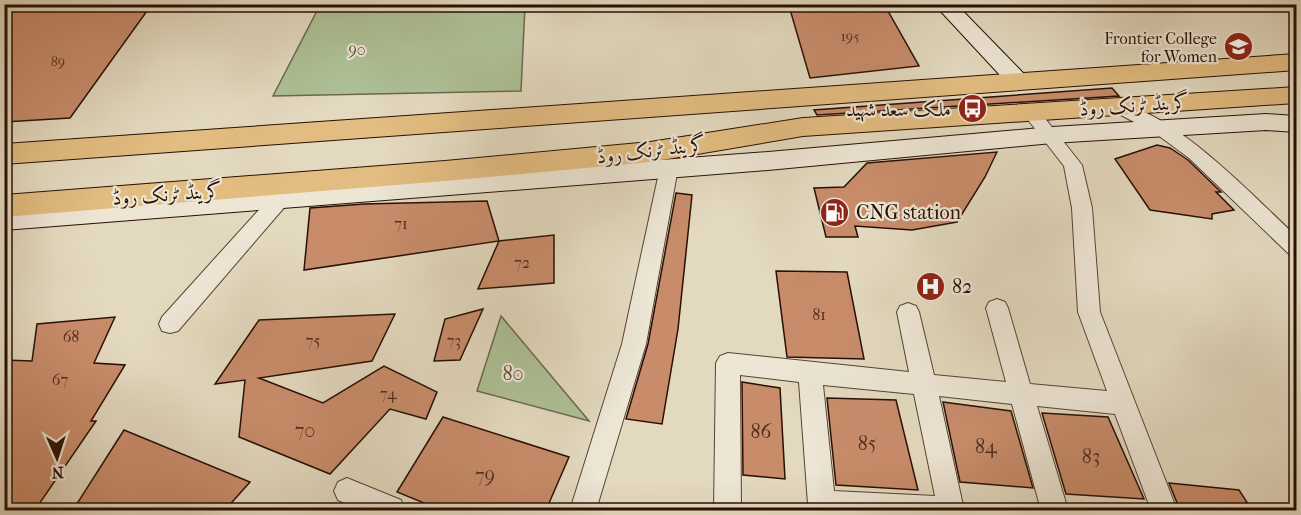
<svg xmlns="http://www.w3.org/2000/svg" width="1301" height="515" font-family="'IM FELL French Canon',Amiri,serif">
	<rect width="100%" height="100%" fill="#e3d9bf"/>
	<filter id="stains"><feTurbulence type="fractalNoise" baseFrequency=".00333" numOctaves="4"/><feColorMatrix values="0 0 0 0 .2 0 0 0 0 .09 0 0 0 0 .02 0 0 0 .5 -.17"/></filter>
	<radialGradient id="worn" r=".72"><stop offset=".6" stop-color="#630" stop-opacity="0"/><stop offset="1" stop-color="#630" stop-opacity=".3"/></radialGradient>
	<path fill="#aec096" stroke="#6b684d" stroke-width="1.5" d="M320 5H525L521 91 273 96Z
		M501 316 589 421 477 391Z"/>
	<path fill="#c88c6b" stroke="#280f04" stroke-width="1.5" d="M4 4H152L70 118 4 122Z
		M808 4H884L919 66 810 78 789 6Z
		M1112 88 1119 96 817 115 814 110Z
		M1157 145 1170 148 1188 160 1221 192H1216L1234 210 1212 214V219L1150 210 1115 159Z
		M997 152 985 177 957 222 912 230 855 226 858 237H826L814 188 844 187 867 163Z
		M676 193 692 195 678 329 662 424 626 419 648 344Z
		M487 201 499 241 304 270 310 208 364 204Z
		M554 235V283L478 289 499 241Z
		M776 271 847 272 864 359 787 357Z
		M483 309 460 360 434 361 445 319Z
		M395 314 372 361 259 378 323 403 384 366 437 392 426 419 390 409 330 474 239 437 245 380 215 384 259 320Z
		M115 317 94 363 125 365 91 421H96L35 510H4V360L32 361 37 324Z
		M742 382 780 388 785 479 743 475Z
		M827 398 896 400 918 490 836 485Z
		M943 402 1011 411 1033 488 960 482Z
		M1042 413 1108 417 1144 499 1066 494Z
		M443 417 569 457 546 510H441L397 492Z
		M124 430 250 482 225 510H73Z
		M1169 483 1239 490 1252 510H1180Z"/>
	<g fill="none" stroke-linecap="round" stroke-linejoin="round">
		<defs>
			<path id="street" d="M1123 104C1181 119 1252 195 1296 236V256L1289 254 1189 158 1155 133 1117 113 1114 109 1117 105Z
				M1034 110 1040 112 1082 165 1092 208 1100 312 1177 510H1151L1115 414 1037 406 1068 510H1041L1012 404 939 396 964 510H811L808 504 799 382 740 375 741 510H714L716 363 720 356 728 353 909 372 897 312 900 306 908 303 916 306 919 312 934 375 1006 382 986 308 989 302 997 299 1005 302 1008 308 1030 384 1107 391 1078 312 1072 208 1064 166 1025 116 1028 112ZM823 385 914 394 935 496 834 491Z
				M669 162 676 163 678 168 646 344 596 510H570L622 344 660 168 662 163Z
				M281 191 288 193 291 198 288 203 178 331 170 333 162 331 159 324 162 317 274 193Z
				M347 478 401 500 404 510H361L338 500 334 491 338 482Z"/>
			<path id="secondary" d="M934 4H956L1027 77 1031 82 1027 87 1019 89 1011 87Z
				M1266 114 1296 116V132L1266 130 1052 143 768 170 4 230V209L768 152 1052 127Z"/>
			<path id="highway" d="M1296 54V70L4 164V144Z
				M1296 87V103L803 136 650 162 445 181 4 217V195L445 161 650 142 803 118Z"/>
		</defs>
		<use href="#street" stroke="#574233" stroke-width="2"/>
		<use href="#secondary" stroke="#280f04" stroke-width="2"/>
		<use href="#highway" stroke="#280f04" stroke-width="2"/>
		<use href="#street" fill="#ede6d5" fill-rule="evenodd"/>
		<use href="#secondary" fill="#ede6d5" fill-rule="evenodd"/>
		<use href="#highway" fill="#e2bc80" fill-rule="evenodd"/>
	</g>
	<defs>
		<symbol id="university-disc" viewBox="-11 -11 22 22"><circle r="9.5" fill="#8f2418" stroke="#ede6d5"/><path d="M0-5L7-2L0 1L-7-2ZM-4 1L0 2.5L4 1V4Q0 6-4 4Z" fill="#fff"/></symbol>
		<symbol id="bus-disc" viewBox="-11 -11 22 22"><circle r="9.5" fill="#8f2418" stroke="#ede6d5"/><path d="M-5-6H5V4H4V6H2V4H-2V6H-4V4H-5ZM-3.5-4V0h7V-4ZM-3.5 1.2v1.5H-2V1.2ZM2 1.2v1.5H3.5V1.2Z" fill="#fff"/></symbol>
		<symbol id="fuel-disc" viewBox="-11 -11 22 22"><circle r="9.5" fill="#8f2418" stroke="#ede6d5"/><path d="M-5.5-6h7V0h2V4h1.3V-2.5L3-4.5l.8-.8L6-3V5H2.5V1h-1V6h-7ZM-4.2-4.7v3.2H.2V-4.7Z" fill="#fff"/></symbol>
		<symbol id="hospital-disc" viewBox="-11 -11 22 22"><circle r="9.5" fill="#8f2418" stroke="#ede6d5"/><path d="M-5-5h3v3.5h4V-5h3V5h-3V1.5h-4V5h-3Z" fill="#fff"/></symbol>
	</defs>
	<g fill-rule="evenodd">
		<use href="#university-disc" x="1222" y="30" width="33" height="33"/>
		<use href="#bus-disc" x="956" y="92" width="33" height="33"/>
		<use href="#fuel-disc" x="818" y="196" width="33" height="33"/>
		<use href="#hospital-disc" x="914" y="270" width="33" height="33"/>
	</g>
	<g text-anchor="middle" stroke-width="4.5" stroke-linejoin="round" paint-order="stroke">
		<g font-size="14" fill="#502e1e">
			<text x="850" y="41">195</text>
			<text x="58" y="66">89</text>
		</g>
		<g font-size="16" fill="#280f04" stroke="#ede6d5" text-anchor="end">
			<text x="1217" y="44">Frontier College<tspan x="1217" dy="18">for Women</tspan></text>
		</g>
		<g font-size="16" font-style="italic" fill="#574d37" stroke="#ede6d5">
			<text x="357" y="55">90</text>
		</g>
		<g font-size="16" fill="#502e1e">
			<text x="401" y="229">71</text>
			<text x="522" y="268">72</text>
			<text x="819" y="320">81</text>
			<text x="71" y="342">68</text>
			<text x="313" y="346">75</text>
			<text x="454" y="346">73</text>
			<text x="60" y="385">67</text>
			<text x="388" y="399">74</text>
		</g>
		<g font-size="20" fill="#280f04" stroke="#ede6d5">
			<text transform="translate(1134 105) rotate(-4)" y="7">گرینڈ ٹرنک روڈ</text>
			<text transform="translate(651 150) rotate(-7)" y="7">گرینڈ ٹرنک روڈ</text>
			<text transform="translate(167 194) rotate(-4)" y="7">گرینڈ ٹرنک روڈ</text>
		</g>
		<g font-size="20" fill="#280f04" stroke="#ede6d5" text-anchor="start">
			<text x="951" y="116" text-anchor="end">ملک سعد شہید</text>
			<text x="856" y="219">CNG station</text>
			<text x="952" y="293">82</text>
		</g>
		<g font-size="20" font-style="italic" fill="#574d37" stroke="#ede6d5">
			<text x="513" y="380">80</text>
		</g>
		<g font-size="20" fill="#502e1e">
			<text x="305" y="437">70</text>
			<text x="761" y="438">86</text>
			<text x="867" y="450">85</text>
			<text x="986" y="453">84</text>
			<text x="1091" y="463">83</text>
			<text x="485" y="482">79</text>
		</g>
	</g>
	<rect width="1301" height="515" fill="none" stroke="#e3d9bf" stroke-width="24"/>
	<rect x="6" y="6" width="1289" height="503" fill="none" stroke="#280f04" stroke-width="3"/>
	<rect x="12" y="12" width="1277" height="491" fill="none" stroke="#280f04" stroke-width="1.5"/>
	<g transform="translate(57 458) rotate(177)" stroke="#ede6d5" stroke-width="4.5" paint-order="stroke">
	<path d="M0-4.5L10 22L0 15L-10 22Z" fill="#280f04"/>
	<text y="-9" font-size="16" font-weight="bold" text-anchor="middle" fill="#280f04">N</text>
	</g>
	<rect width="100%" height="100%" filter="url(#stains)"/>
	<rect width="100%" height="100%" fill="url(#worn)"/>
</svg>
